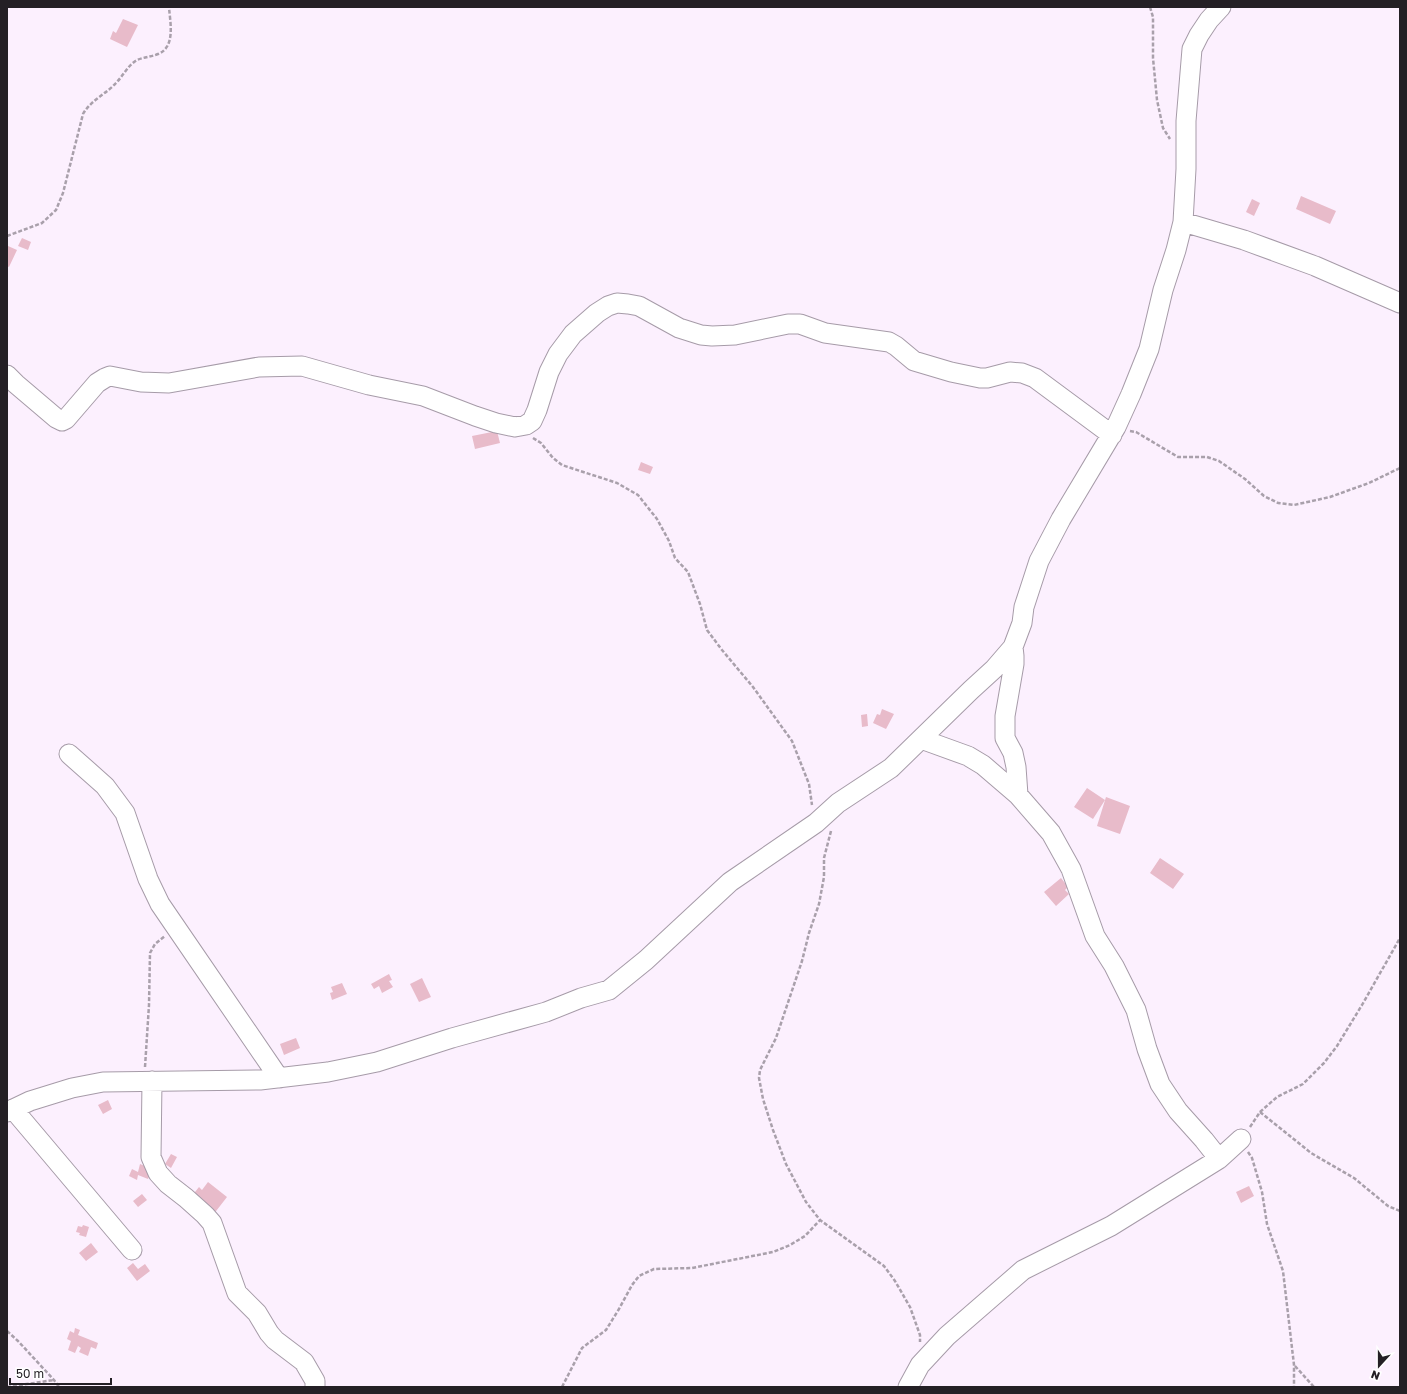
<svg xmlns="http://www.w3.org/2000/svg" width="1407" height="1394" font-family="'Golos Text',sans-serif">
	<rect width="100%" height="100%" fill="#fcf0fe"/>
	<path fill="#e8bbca" d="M123 19 138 25 127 47 110 39 113 31 116 33Z
		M1301 196 1336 211 1330 224 1296 209Z
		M1252 199 1260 203 1254 216 1246 212Z
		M22 238 31 242 28 250 18 246Z
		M8 246 17 250 9 267 7 266Z
		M497 431 500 443 475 449 472 436Z
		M641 462 653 467 650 474 638 470Z
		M882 709 894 714 886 729 873 723 877 714 880 715Z
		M867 714 868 726 862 727 861 715Z
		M1087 788 1105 800 1093 819 1074 807Z
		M1106 797 1130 806 1120 834 1097 826Z
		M1160 858 1184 874 1173 889 1150 873Z
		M1061 878 1068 887 1065 890 1069 894 1056 906 1044 892Z
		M389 974 392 980 389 981 393 987 382 993 379 986 374 989 371 984Z
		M422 978 431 997 419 1002 410 984Z
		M342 983 347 994 332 1000 330 993 333 992 331 987Z
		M296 1038 300 1048 284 1055 280 1044Z
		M108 1100 112 1109 103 1114 98 1105Z
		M171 1154 177 1157 171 1168 165 1164Z
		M140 1164 152 1169 148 1179 138 1175 137 1180 129 1176 132 1169 138 1172Z
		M208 1182 227 1197 213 1215 191 1197 199 1187 202 1190Z
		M1249 1186 1254 1196 1241 1203 1236 1192Z
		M142 1194 147 1200 138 1207 133 1201Z
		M83 1225 89 1227 86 1237 79 1235 80 1233 76 1232 78 1226 82 1227Z
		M91 1243 98 1252 86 1261 79 1253Z
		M133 1263 138 1269 145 1264 150 1271 137 1281 127 1268Z
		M75 1328 80 1330 78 1335 98 1343 96 1349 91 1347 88 1356 79 1352 81 1348 78 1346 75 1353 68 1350 71 1341 67 1339 70 1331 74 1333Z"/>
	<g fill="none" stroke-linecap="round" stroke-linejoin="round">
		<defs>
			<path id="minor" d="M1183 222 1244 240 1315 266 1400 303
				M7 375 16 384 56 418 62 421 66 419 97 383 105 378 110 376 141 382 169 383 259 367 302 366 369 385 423 396 475 416 496 423 515 427 526 425 532 421 537 410 549 372 558 354 573 334 597 313 608 306 617 303 628 304 639 306 679 328 701 335 712 336 735 335 788 324H800L825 333 889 342 896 346 914 361 951 372 980 378H987L1010 372 1022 373 1035 378 1112 435
				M1013 647 1014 656V664L1005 716V738L1013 753 1016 767 1018 795 1051 833 1071 869 1095 936 1114 966 1136 1010 1147 1049 1160 1084 1178 1111 1204 1140 1219 1159
				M921 739 968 756 983 765 1018 795
				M69 754 105 786 125 813 148 879 160 904 279 1078
				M152 1081 151 1157 158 1173 168 1184 186 1198 205 1215 212 1223 237 1293 257 1313 269 1333 275 1340 304 1362 315 1381V1387
				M13 1109 132 1250
				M7 1112 30 1101 72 1088 103 1082 260 1080 328 1072 377 1062 452 1038 546 1012 581 998 609 990 646 960 730 882 816 823 838 803 891 768 971 690 994 669 1013 647 1022 623 1024 607 1039 561 1061 519 1116 427 1131 394 1149 349 1163 290 1176 250 1183 222 1186 169V121L1192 49 1199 35 1209 20 1221 7
				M908 1387 920 1365 947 1336 1023 1270 1111 1226 1219 1159 1241 1139"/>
		</defs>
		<use href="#minor" stroke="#a69ba8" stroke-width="21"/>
		<path stroke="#a9a0ab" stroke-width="2.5" stroke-dasharray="4 2" stroke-linecap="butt" d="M1150 7 1153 17V58L1157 100 1163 128 1170 139
			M7 236 42 223 56 210 63 193 83 114C91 100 106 94 116 83 123 76 128 65 137 60 144 57 151 57 158 54 176 47 170 22 169 7
			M1130 431 1136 432 1178 457H1207L1219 461 1245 479 1264 496 1278 503 1294 505 1330 497 1369 483 1400 468
			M533 438 541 443 553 458 562 465 617 483 638 495 657 519 669 541 675 558 688 572 700 604 707 630 722 650 753 687 792 741 809 784 812 805
			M831 831 824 858V877L819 904 809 933 802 961 776 1038 760 1070 759 1078 763 1099 773 1130 786 1164 806 1202 820 1220 884 1266 895 1281 910 1307 920 1335V1342
			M145 1067 149 1005 150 953 155 944 165 936
			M1260 1112 1311 1153 1354 1178 1388 1206 1400 1211
			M1250 1127 1260 1112 1277 1097 1303 1084 1324 1063 1337 1046 1362 1005 1400 938
			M1248 1152 1252 1158 1262 1192 1267 1224 1283 1271 1294 1365V1387
			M7 1331 18 1341 54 1380 59 1387
			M1295 1366 1314 1387
			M7 1387 54 1380
			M562 1387 582 1348 606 1330 619 1309 632 1285 639 1276 654 1269 692 1268 773 1252 790 1245 805 1236 820 1220"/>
		<use href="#minor" stroke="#fff" stroke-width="19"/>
	</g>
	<rect width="1407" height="1394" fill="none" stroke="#242025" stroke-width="16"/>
	<g transform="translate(1379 1366) rotate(201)" stroke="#ffffff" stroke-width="3" paint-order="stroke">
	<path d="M0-3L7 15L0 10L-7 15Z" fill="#242025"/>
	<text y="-6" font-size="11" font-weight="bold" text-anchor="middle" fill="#242025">N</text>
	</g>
	<path d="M10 1378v6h101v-6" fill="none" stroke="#242025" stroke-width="2"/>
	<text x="16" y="1378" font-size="12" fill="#242025" stroke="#ffffff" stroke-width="3" paint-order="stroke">50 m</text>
</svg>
